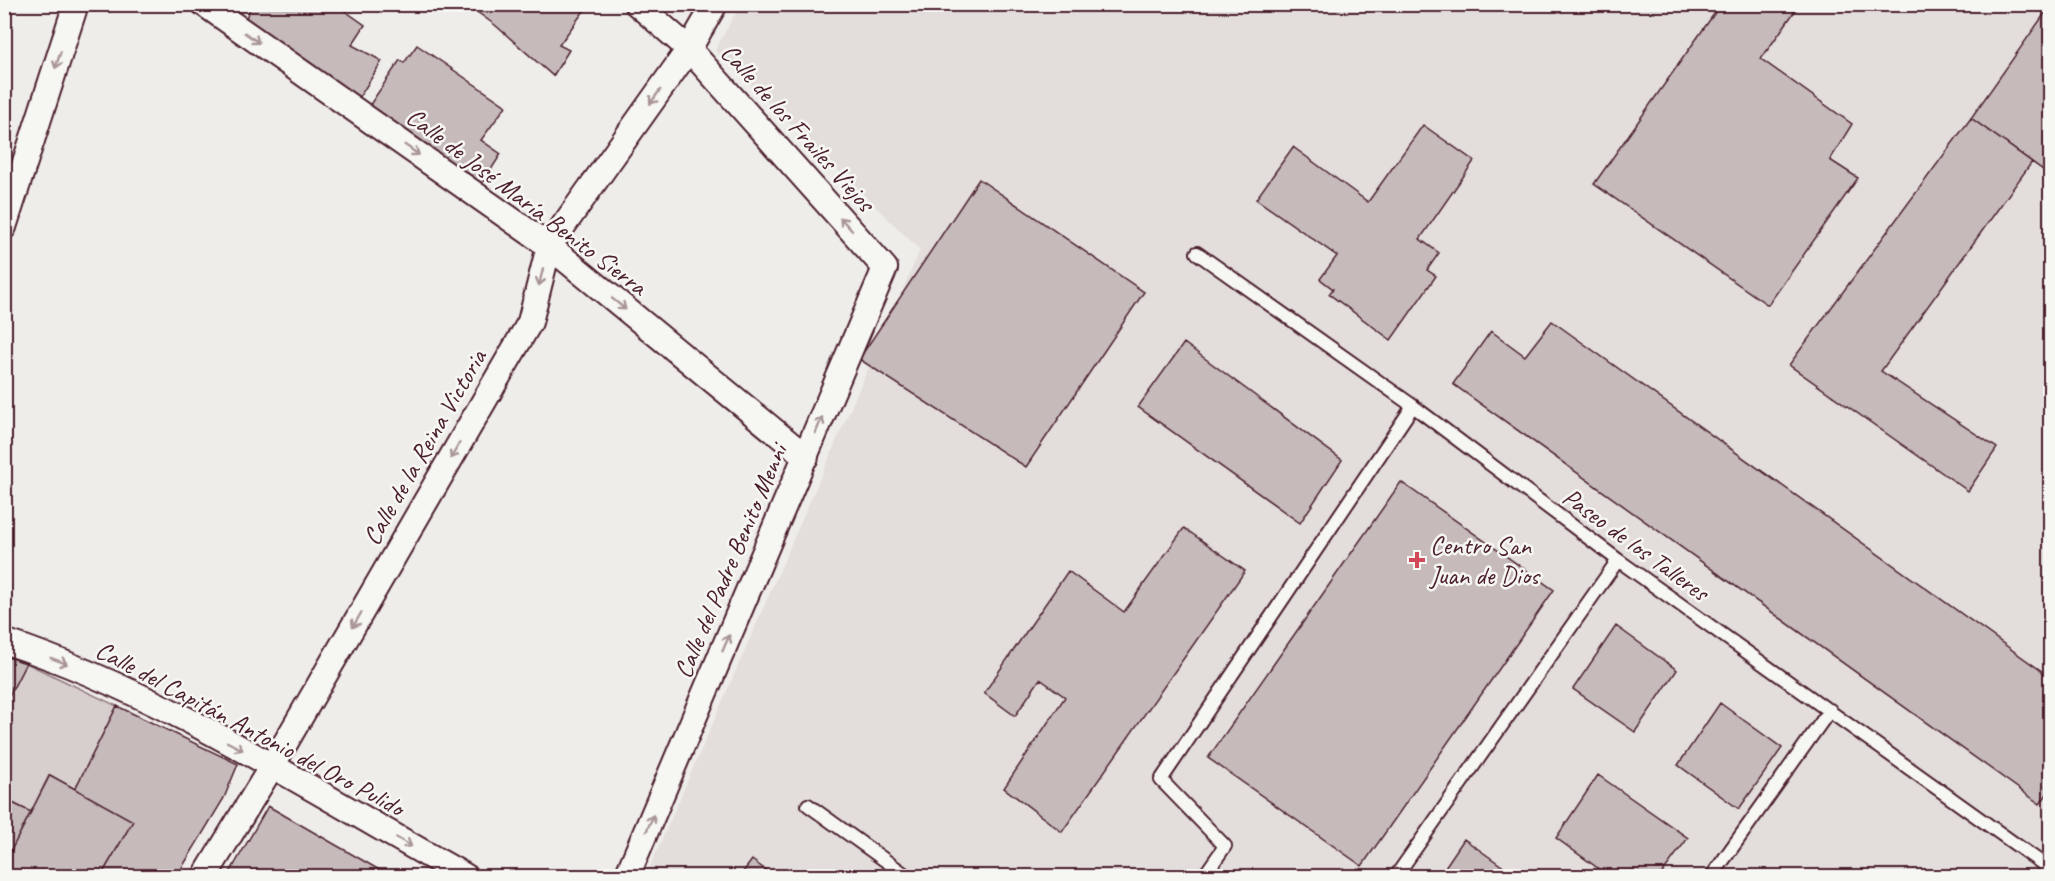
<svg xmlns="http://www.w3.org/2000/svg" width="2055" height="881" font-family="Caveat,sans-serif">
	<rect width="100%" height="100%" fill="#efedea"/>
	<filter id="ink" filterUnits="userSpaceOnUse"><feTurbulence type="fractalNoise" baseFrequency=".0167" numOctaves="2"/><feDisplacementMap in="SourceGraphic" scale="12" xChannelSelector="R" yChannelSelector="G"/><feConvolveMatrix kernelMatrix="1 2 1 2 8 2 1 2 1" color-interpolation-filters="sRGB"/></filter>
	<g filter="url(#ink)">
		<path fill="#e3dedc" d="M740 5H2050V876H649L648 871 920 250 715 50Z"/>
		<path fill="#d7cfce" stroke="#90777c" stroke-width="1.5" d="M26 663 117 706 75 789 49 775 31 812 5 799 4 706Z"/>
		<path fill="#c6babb" stroke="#4a1f2b" stroke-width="1.5" d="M252 4H335L365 25 352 45 382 61 359 98 245 20Z
			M466 4H589L559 45 569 50 553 76 495 25Z
			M1721 4H1800L1761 59 1852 124 1830 160 1858 178 1768 305 1594 184Z
			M2050 6V175L1971 118Z
			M417 45 506 106 481 140 501 154 480 187 369 106 400 60 404 63Z
			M1971 118 2032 162 1881 371 1997 448 1968 491 1789 365Z
			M1423 125 1474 161 1420 239 1439 253 1427 270 1436 276 1391 340 1329 294 1333 289 1320 279 1337 256 1256 199 1293 147 1368 202Z
			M979 179 1144 292 1026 467 859 359Z
			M1552 321 2050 677V790L2040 804 1453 384 1491 331 1525 356Z
			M1184 343 1342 460 1300 523 1138 407Z
			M1401 482 1554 590 1362 866 1208 758Z
			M1184 528 1245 571 1062 832 1004 788 1065 697 1040 679 1015 716 984 693 1068 571 1124 612Z
			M1616 626 1677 670 1635 732 1573 689Z
			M4 656 26 663 4 706Z
			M1720 703 1782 748 1739 809 1678 765Z
			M117 706 238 764 224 798 177 876H101L133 821 75 789Z
			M50 775 133 821 101 876H4V864Z
			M1598 775 1688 838 1660 876H1609L1556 838Z
			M4 799 31 812 4 864Z
			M268 806 390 876H228Z
			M1464 839 1516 876H1439Z
			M752 860 774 876H740Z
			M1750 870 1758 876H1745Z"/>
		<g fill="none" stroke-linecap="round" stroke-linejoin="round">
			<defs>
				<path id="service" d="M1197 253 1413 406 1618 560 2050 869
					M808 805 907 876
					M1204 876 1225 846 1161 780 1413 406
					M1396 876 1618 560
					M1712 876 1830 710"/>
				<path id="minor" d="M204 4 549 246 806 457
					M4 227 76 4
					M4 641C168 695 315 793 465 876
					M205 876 272 766 530 322 549 246 689 49 715 4
					M627 876 885 268 689 49 637 4"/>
			</defs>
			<use href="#service" stroke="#4a1f2b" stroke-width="16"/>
			<use href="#minor" stroke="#4a1f2b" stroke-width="28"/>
			<use href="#service" stroke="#f6f6f2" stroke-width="12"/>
			<use href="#minor" stroke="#f6f6f2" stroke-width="24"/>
		</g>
		<defs><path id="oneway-shaft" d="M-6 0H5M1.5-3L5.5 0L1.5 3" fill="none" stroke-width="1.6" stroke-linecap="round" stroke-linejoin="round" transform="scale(1.5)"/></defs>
		<g stroke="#a99598">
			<use href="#oneway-shaft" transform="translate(252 38) rotate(35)"/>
			<use href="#oneway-shaft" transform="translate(58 60) rotate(108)"/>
			<use href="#oneway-shaft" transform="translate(655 97) rotate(126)"/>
			<use href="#oneway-shaft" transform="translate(412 150) rotate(35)"/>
			<use href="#oneway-shaft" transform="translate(846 224) rotate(-132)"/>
			<use href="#oneway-shaft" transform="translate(541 277) rotate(104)"/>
			<use href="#oneway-shaft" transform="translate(619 304) rotate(39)"/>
			<use href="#oneway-shaft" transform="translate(819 425) rotate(-67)"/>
			<use href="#oneway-shaft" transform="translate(455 451) rotate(120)"/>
			<use href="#oneway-shaft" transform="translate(357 620) rotate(120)"/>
			<use href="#oneway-shaft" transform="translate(726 643) rotate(-67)"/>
			<use href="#oneway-shaft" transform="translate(59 661) rotate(21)"/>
			<use href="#oneway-shaft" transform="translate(235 746) rotate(28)"/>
			<use href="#oneway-shaft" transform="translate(650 823) rotate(-67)"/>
			<use href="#oneway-shaft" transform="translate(404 842) rotate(30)"/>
		</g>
	</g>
	<path fill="#d1495b" stroke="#f6f6f2" stroke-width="2" d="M1414 551h6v6h6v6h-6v6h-6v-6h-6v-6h6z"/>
	<g text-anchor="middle" stroke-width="5" stroke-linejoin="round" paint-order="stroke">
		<g font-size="26" fill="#4a1f2b" stroke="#f6f6f2">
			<text transform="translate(798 127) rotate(48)" y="9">Calle de los Frailes Viejos</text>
			<text transform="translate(527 201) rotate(37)" y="9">Calle de José María Benito Sierra</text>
			<text transform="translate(424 447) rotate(-60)" y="9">Calle de la Reina Victoria</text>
			<text transform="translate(1636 544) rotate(36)" y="9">Paseo de los Talleres</text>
			<text transform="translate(730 561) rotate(-67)" y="9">Calle del Padre Benito Menni</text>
			<text transform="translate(250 728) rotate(28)" y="9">Calle del Capitán Antonio del Oro Pulido</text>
		</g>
		<g font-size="26" fill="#4a1f2b" stroke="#f6f6f2" text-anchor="start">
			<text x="1430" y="554">Centro San<tspan x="1430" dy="30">Juan de Dios</tspan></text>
		</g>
	</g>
	<rect width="2055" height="881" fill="none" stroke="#f6f6f2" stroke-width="24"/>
	<rect x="12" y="12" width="2031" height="857" fill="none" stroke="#4a1f2b" stroke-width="2" filter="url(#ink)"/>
</svg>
